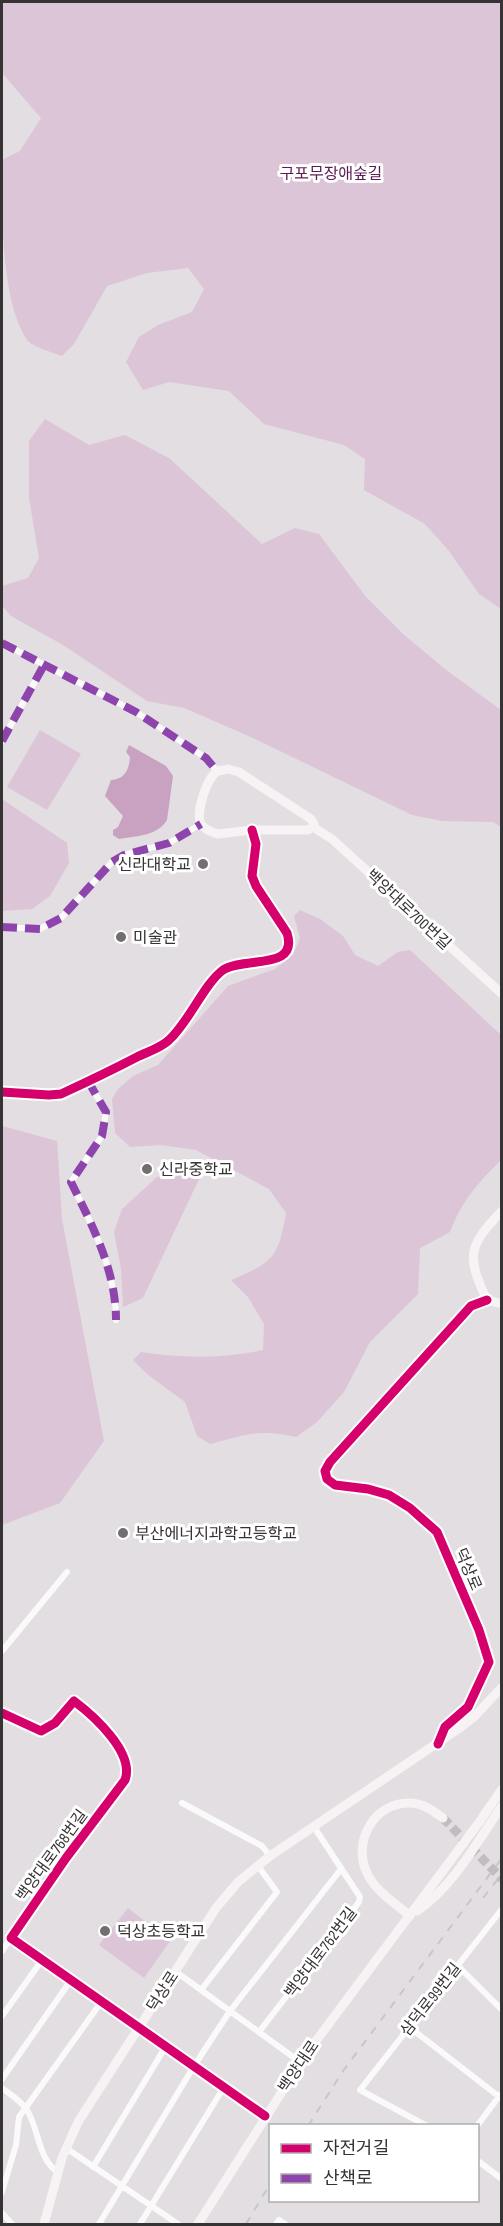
<svg xmlns="http://www.w3.org/2000/svg" width="503" height="2226" font-family="'Sofia Sans Condensed','Noto Sans KR',sans-serif">
	<rect width="100%" height="100%" fill="#e3dee1"/>
	<path fill="#dcc5d7" d="M2 2H501V609L479 594 449 551 425 524 364 490 365 459 344 445 264 424 229 391 169 382 143 390 126 362 139 337 158 325 192 312 204 289 188 268 147 273 107 286 74 344 62 356C52 352 35 348 28 341 0 302 2 209 2 160L20 151 41 118 2 73Z
		M45 419 89 445 125 435 169 458 262 544 295 528 319 534 366 597 403 634 445 669 501 710V827L493 822 442 821 412 815 251 737 184 708 147 701 63 645 11 616 2 606V586L28 578 39 558 29 498V441Z
		M40 730 81 754 47 810 7 787Z
		M2 799 67 843 69 863 50 896 32 909 2 911Z
		M300 910 320 919 343 936 355 955 378 966 398 952 410 950 501 1035V1160C478 1183 462 1200 450 1232L420 1248 418 1294 370 1342 344 1392 317 1422 296 1437C258 1429 247 1434 210 1444L197 1436 185 1402 147 1374 133 1360 141 1352C182 1358 222 1359 263 1350L264 1324 248 1297 231 1280C273 1262 278 1259 286 1213L269 1189 196 1150 161 1145 130 1147 115 1133 112 1099 118 1089 133 1076 158 1065 228 986 275 969 293 955 300 938 294 916Z
		M2 1126 57 1141 62 1219 104 1441 60 1503 2 1525Z
		M172 1173H186L199 1179 143 1298 123 1307 121 1269 114 1232 122 1209 157 1177Z
		M128 1908 170 1941 144 1978 99 1945Z"/>
	<path fill="#c9a2c1" d="M129 745 166 766 173 776 167 820C158 836 135 836 119 839L113 835V830L118 827 123 816 105 796 111 780C125 779 129 770 130 757L126 752Z"/>
	<g fill="none" stroke-linecap="round" stroke-linejoin="round">
		<path stroke="#c0bcbf" stroke-width="9" stroke-dasharray="9 4.5" stroke-linecap="butt" d="M443 1818 502 1879"/>
		<path stroke="#fbfafa" stroke-width="6" d="M2 643 136 712 206 758 217 771
			M2 741 44 665
			M2 927 40 929 61 918 112 862 124 855 169 843 201 824
			M88 1081 106 1112 102 1136 71 1182C92 1225 116 1270 116 1320
			M2 1092 49 1095 61 1094C87 1082 112 1070 137 1057 147 1052 161 1048 169 1040 189 1022 204 984 223 970 244 956 299 971 287 933L256 886 252 876 256 844 252 830
			M2 1651 67 1572
			M2 1713 41 1731 55 1723 74 1701C94 1716 135 1753 125 1780L66 1858 11 1938 265 2116
			M439 1741 445 1727 468 1707 489 1662 479 1630 437 1532 410 1508 389 1495 368 1489 335 1485 327 1479 325 1471 330 1462 471 1306 487 1300
			M182 1803 262 1846 270 1856
			M2 1951 11 1938
			M457 1965 502 2010
			M175 1971 300 2062
			M201 1990 277 1892 258 1866
			M2 2016 42 1960
			M408 2026 502 2099
			M259 2032 359 1902 360 1897 314 1827
			M2 2079 71 1980
			M2 2088C11 2095 20 2100 27 2110 39 2129 38 2160 58 2172
			M427 2126 360 2090 502 1909
			M477 2126 500 2095
			M66 2148 178 2224
			M478 2161 502 2179
			M93 2167 166 2046
			M2 2192 16 2145 19 2117 102 2001
			M2 2213 12 2224
			M99 2224 194 2066 230 2011 341 1869
			M140 2224 224 2087
			M276 2224 279 2220 285 2224"/>
		<path stroke="#f7f3f5" stroke-width="9" d="M228 769 239 772 311 819 314 824 313 827 308 830H252L218 834C212 832 205 830 201 824 195 814 207 776 218 771 221 770 225 770 228 769Z
			M313 827 332 839 502 994
			M502 1211C468 1246 466 1256 487 1300L502 1304
			M417 1911C454 1886 476 1843 502 1806
			M410 1916C395 1903 375 1891 367 1873 352 1842 374 1802 410 1803 423 1803 433 1811 443 1818
			M44 2224 62 2158 78 2122 216 1908 238 1882 270 1856 461 1727 474 1717 502 1687
			M198 2224 304 2057 480 1821 502 1789"/>
		<path stroke="#c8c6c8" stroke-width="2" stroke-dasharray="8 8" stroke-linecap="butt" d="M483 1898 502 1874
			M308 2126 343 2071 502 1858
			M246 2224 270 2184"/>
		<path stroke="#8e44ad" stroke-width="8" stroke-dasharray="15 8" stroke-linecap="butt" d="M2 643 136 712 206 758 217 771
			M2 741 44 665
			M2 927 40 929 61 918 112 862 124 855 169 843 201 824
			M88 1081 106 1112 102 1136 71 1182C92 1225 116 1270 116 1320"/>
		<defs>
			<path id="cycleway" d="M2 1092 49 1095 61 1094C87 1082 112 1070 137 1057 147 1052 161 1048 169 1040 189 1022 204 984 223 970 244 956 299 971 287 933L256 886 252 876 256 844 252 830
				M2 1713 41 1731 55 1723 74 1701C94 1716 135 1753 125 1780L66 1858 11 1938 265 2116
				M438 1744 445 1727 468 1707 489 1662 479 1630 437 1532 410 1508 389 1495 368 1489 335 1485 327 1479 325 1471 330 1462 471 1306 487 1300"/>
		</defs>
		<use href="#cycleway" stroke="#fff" stroke-width="13"/>
		<use href="#cycleway" stroke="#d6006c" stroke-width="9"/>
	</g>
	<g fill="#736f71" stroke="#fff" stroke-width="2">
		<circle cx="203" cy="864" r="6"/>
		<circle cx="121" cy="937" r="6"/>
		<circle cx="147" cy="1169" r="6"/>
		<circle cx="123" cy="1533" r="6"/>
		<circle cx="105" cy="1931" r="6"/>
	</g>
	<g text-anchor="middle" stroke-width="6" stroke-linejoin="round" paint-order="stroke">
		<g font-size="16" fill="#5c1c53" stroke="#fff">
			<text x="331" y="179">구포무장애숲길</text>
		</g>
		<g font-size="16" fill="#363335" stroke="#fff" text-anchor="start">
			<text x="191" y="870" text-anchor="end">신라대학교</text>
			<text x="133" y="943">미술관</text>
			<text x="159" y="1175">신라중학교</text>
			<text x="135" y="1539">부산에너지과학고등학교</text>
			<text x="117" y="1937">덕상초등학교</text>
		</g>
		<g font-size="16" fill="#363335" stroke="#fff">
			<text transform="translate(409 909) rotate(43)" y="6">백양대로700번길</text>
			<text transform="translate(469 1569) rotate(67)" y="6">덕상로</text>
			<text transform="translate(51 1855) rotate(-54)" y="6">백양대로768번길</text>
			<text transform="translate(320 1952) rotate(-53)" y="6">백양대로762번길</text>
			<text transform="translate(162 1991) rotate(-57)" y="6">덕상로</text>
			<text transform="translate(430 1999) rotate(-52)" y="6">삼덕로99번길</text>
			<text transform="translate(298 2066) rotate(-56)" y="6">백양대로</text>
		</g>
	</g>
	<rect width="503" height="2226" fill="none" stroke="#363335" stroke-width="6"/>
	<rect x="269" y="2124" width="210" height="78" fill="#ffffff" stroke="#afadae" stroke-width="1.5"/>
	<rect x="281" y="2144" width="30" height="9" fill="#d6006c" stroke="#afadae" stroke-width="1.5"/>
	<text x="323" y="2154" font-size="18" fill="#363335">자전거길</text>
	<rect x="281" y="2174" width="30" height="9" fill="#8e44ad" stroke="#afadae" stroke-width="1.5"/>
	<text x="323" y="2184" font-size="18" fill="#363335">산책로</text>
</svg>
